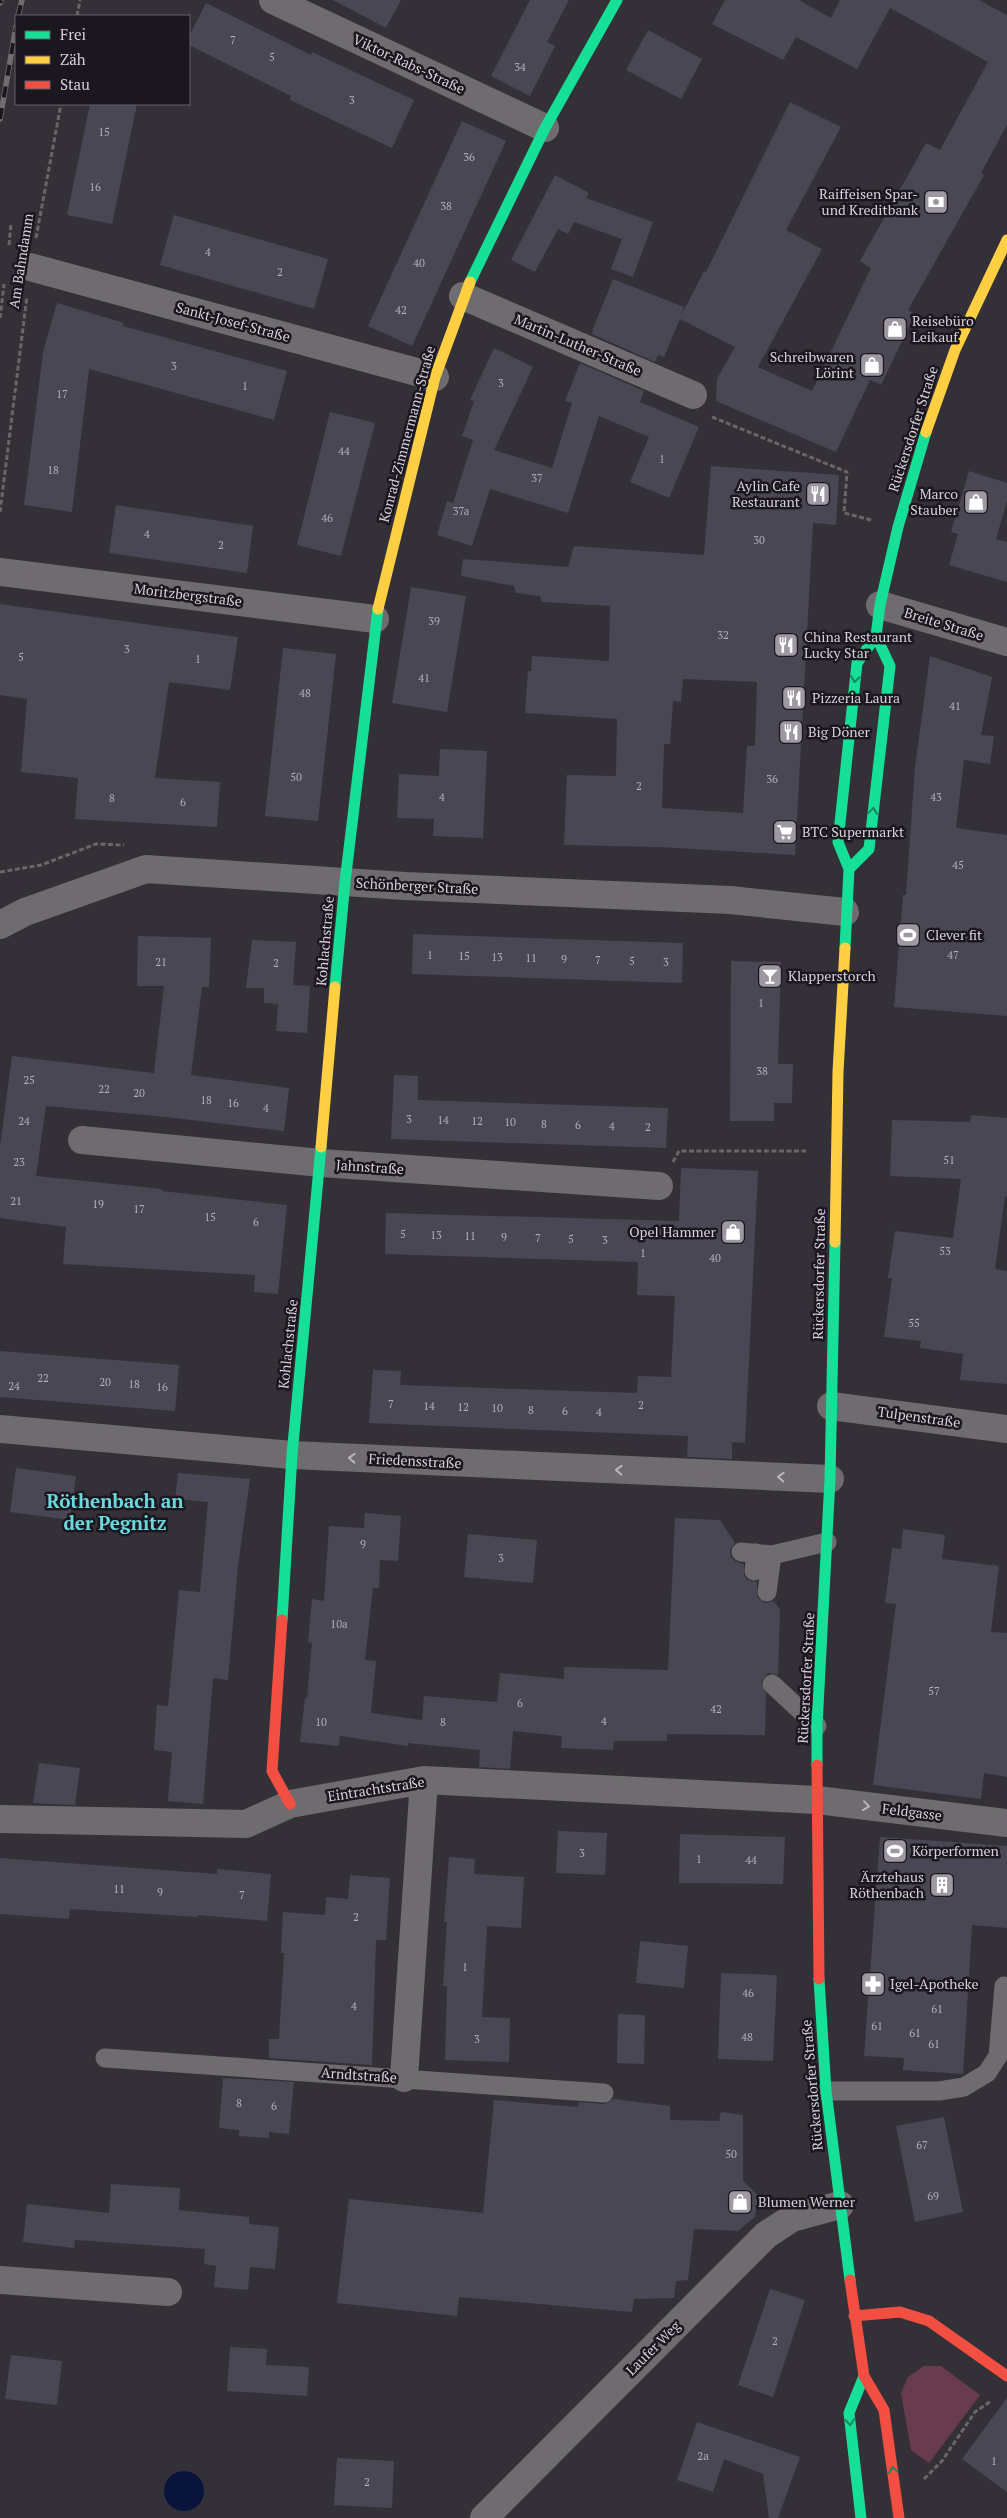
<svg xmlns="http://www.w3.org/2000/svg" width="1007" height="2518" font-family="'PT Serif',serif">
	<rect width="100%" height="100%" fill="#343038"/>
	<path fill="#693b4f" d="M924 2366H941L980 2395 929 2463 911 2450 901 2393 908 2377Z"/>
	<path fill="#09143c" d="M164 2491a20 20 0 1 1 40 0a20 20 0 1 1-40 0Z"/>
	<path fill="#4a4754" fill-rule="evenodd" d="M333 0H401L386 28Z
		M530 0H569L547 42 555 46 530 96 491 76Z
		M725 0H799L831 18 840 0H979L1007 15V125L981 173 984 175 908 310 915 314 881 385 870 380 836 452 716 401 717 379 735 347 680 319 664 357 658 355 655 362 592 334 593 329 613 279 684 307 682 314 704 271 706 272 790 102 841 127 786 230 822 249 758 367 812 391 871 268 860 261 926 143 940 150 988 62 890 8 857 69 796 37 783 60 712 24Z
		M206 3 311 55 312 52 414 100 392 148 290 100 291 96 189 45V36Z
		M648 30 702 59 681 99 626 70Z
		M90 104H137L112 224 67 215Z
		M462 121 506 141 412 346 368 326Z
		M555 175 589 193 586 198 653 222 633 277 611 269 622 239 574 222 568 234 558 229 535 272 511 260Z
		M174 215 328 259 314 309 160 265Z
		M57 303 124 323 123 326 287 371 274 420 89 369 72 512 24 505 43 352Z
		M494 348 533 367 494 450 552 468 572 403 565 401 580 363 644 391 640 402 699 427 669 498 630 482 649 437 599 416 568 513 490 489 472 546 437 535 447 501 453 503 473 440 462 436 474 401 470 400Z
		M330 412 375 423 341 556 297 545Z
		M711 466 839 475 836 525 813 523 795 855 660 847 564 845 567 775 616 776 617 719 525 713 528 671H531L532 656 609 661 610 606 542 602 540 596 516 593 514 586 461 576 463 559 568 567 574 546 704 555ZM683 679 757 682 755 746H747L743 813 662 808 664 744H670L673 701 681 702Z
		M969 471 1007 483V501L996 539 1007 542V582L949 565 958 534 951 532Z
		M116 505 253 526 247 573 109 553Z
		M411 587 466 596 447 712 392 703Z
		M0 604 238 637 230 690 169 682 155 778 220 782 217 827 75 819 78 778 21 772 27 699 0 695Z
		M283 648 336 654 318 821 265 816Z
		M930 656 992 677 981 735 994 736 990 764 964 760 956 828 1007 835V1016L894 1007 903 895H906L915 767Z
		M440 749 487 751 483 838 433 836 434 819 397 818 399 774 439 776Z
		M413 934 683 943 682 983 412 974Z
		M138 936 211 938 209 987H202L191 1075 289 1088 284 1131 166 1117 46 1106 36 1176 162 1189V1191L287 1205 278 1294 254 1292 255 1275 63 1264 66 1227 0 1218V1146L12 1056 154 1073 164 986H137Z
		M252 940 296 942 293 985 310 986 307 1033 276 1031 278 1004 264 1003V988H246Z
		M731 961 781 962 778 1064H793L792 1103H774V1121H730Z
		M394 1075 418 1076V1100L668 1108 666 1148 391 1139Z
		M971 1115 1007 1118V1197L1005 1196 995 1269 1007 1271V1384L960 1380 963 1354 920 1348 921 1341 884 1337 892 1278H888L895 1231 953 1238 961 1179 890 1176 892 1120 970 1122Z
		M681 1168 758 1171 745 1443 732 1442V1459L687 1457 688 1436 369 1423 373 1370 401 1371 400 1385 637 1393 638 1376 671 1377 675 1296 637 1295 638 1262 385 1254 386 1213 679 1221Z
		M0 1351 179 1365 175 1411 0 1397Z
		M16 1468 76 1476 70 1520 10 1512Z
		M178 1473 250 1479 238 1566 228 1680 213 1678 203 1804 168 1801 172 1752 154 1750 157 1705 168 1706 179 1590 200 1592 208 1502 175 1499Z
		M365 1513 401 1516 398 1561 380 1560 379 1588H373L365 1660 376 1661 371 1713 422 1720 424 1696 497 1702 500 1673 564 1679V1667L668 1670 675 1518 720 1520 735 1543 730 1550 731 1557 735 1561 744 1564V1575L747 1580 757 1582V1597L765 1603 774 1601 780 1610 778 1675 768 1673 761 1682 766 1693 765 1735 667 1734V1741H614L613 1750 561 1748 562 1736 513 1731 510 1769 479 1767 480 1750 408 1743V1746L340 1736 339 1746 300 1742 305 1698H307L312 1643 308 1642 312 1599 324 1601 329 1526 364 1528Z
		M903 1529 945 1535 942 1559 999 1566 991 1632 1007 1633V1777L984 1773 981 1799 873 1785 896 1604 885 1603 892 1548 901 1549Z
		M468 1534 537 1540 533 1583 464 1577Z
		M39 1763 80 1768 75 1805 33 1803Z
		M558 1831 607 1833 605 1875 556 1873Z
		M680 1834 785 1837 783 1884 679 1883Z
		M880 1837 1007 1846V1928L972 1925 963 2074 903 2070 904 2058 864 2056Z
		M449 1857 475 1859 474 1874 524 1877 521 1928 487 1926 482 2017 510 2018 509 2062 445 2060 447 1986H443L447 1922H444Z
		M0 1858 217 1874V1869L271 1874 267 1921 198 1915V1917L70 1909 69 1919 0 1914Z
		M350 1875 390 1878 386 1940H376L372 2065 269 2058V2039H279L284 1953H281L283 1912 325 1915 326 1897 348 1899Z
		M640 1941 688 1946 684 1988 636 1983Z
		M721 1973 777 1975 773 2061 718 2059Z
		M618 2014 645 2015 644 2064 617 2063Z
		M223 2078 294 2082 289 2134 269 2132V2138L239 2136V2130L219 2128Z
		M614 2099 670 2106V2120L719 2121 721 2112 743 2115V2181L758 2195 755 2217 738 2231 694 2229 688 2280 676 2281 674 2298 634 2299 632 2312 459 2297 457 2316 337 2303 349 2199 483 2213 494 2100 578 2107 579 2102 604 2104Z
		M944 2117 963 2212 915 2222 896 2126Z
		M111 2184 180 2188 179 2210 249 2217V2224L279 2227 275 2269 250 2267 248 2290 214 2287 216 2266 204 2264 205 2249 75 2240 74 2248 23 2242 27 2204 109 2213Z
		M770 2289 805 2300 773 2397 738 2385Z
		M230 2347 267 2349 266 2365 309 2367 307 2396 227 2391Z
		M11 2355 62 2361 57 2405 5 2399Z
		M1007 2398V2492L962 2459Z
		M697 2422 800 2457 778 2518H769L763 2474 724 2459 713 2492 677 2480Z
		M337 2458 394 2461 392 2508 334 2505Z"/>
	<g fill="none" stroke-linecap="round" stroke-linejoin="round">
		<path stroke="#69666a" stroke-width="3" stroke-dasharray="5 2.5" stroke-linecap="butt" d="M77 16 80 0
			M36 238 61 104
			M9 245 11 224
			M0 318 4 284
			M712 417 847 472 844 513 871 520
			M0 512 27 296
			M0 872 41 865 96 844 124 845
			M673 1162 679 1151H806
			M924 2479 942 2461 975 2412 991 2401"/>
		<path stroke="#6e6c6e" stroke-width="19" d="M741 1552 772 1555 827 1542
			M754 1571 756 1553
			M767 1592 772 1555
			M772 1684 817 1726
			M105 2058 604 2093
			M826 2091H939L964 2087 987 2073 998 2056 1004 1986"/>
		<path stroke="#6e6c6e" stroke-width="28" d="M273 0 545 128
			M30 267 435 377
			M463 296 693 395
			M0 572 375 619
			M880 605 1007 642
			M0 925 25 912 146 869 405 886 730 900 845 912
			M82 1140 321 1163 659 1186
			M831 1406 1007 1429
			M0 1429 292 1455 830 1479
			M0 1819 246 1824 290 1804 424 1780 817 1800 1007 1823
			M404 2078 424 1780
			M0 2280 168 2292
			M484 2518 766 2235 792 2218 840 2205"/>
		<path stroke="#16e098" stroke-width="11" d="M470 282 545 128 617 0
			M849 869 869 849 890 666 876 636
			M845 948 849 869 838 842 857 663 876 636 880 605 898 527 926 432
			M335 987 345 882 378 609
			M282 1620 292 1455 321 1147
			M817 1765V1726L830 1479 835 1242
			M819 1979 826 2091 850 2280
			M861 2518 849 2413 864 2376"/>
		<path stroke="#ffcf43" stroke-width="11" d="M926 432 955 350 1007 240
			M378 609 435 377 470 282
			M321 1147 335 987
			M835 1242 838 1072 845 948"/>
		<path stroke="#f24e42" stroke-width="11" d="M282 1620 272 1771 290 1804
			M817 1765 819 1979
			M850 2280 864 2376 884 2410 899 2518
			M854 2316 900 2312 929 2321 1007 2376"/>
		<defs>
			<path id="rail" d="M0 3 1 0
				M18 16 22 0
				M0 119 16 27"/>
		</defs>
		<use href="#rail" stroke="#706d70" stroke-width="5.5"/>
		<use href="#rail" stroke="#1b171e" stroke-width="4" stroke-dasharray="11" stroke-linecap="butt"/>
	</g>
	<defs><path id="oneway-chevron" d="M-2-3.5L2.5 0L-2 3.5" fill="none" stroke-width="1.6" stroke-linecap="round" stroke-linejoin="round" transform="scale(1.25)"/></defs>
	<g stroke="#188661">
		<use href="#oneway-chevron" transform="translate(855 679) rotate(96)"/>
		<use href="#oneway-chevron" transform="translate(873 811) rotate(-84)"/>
		<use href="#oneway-chevron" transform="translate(850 2422) rotate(84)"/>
		<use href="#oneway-chevron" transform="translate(893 2470) rotate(-98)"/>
	</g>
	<g stroke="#bcb7bf">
		<use href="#oneway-chevron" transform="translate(352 1458) rotate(-177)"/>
		<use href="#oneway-chevron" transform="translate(619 1470) rotate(-177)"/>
		<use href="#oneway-chevron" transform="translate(781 1477) rotate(-177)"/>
		<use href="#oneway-chevron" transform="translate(866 1806) rotate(7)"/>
	</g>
	<defs>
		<symbol id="bank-square" viewBox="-11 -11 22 22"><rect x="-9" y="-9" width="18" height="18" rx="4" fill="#9d98a1" stroke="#1b171e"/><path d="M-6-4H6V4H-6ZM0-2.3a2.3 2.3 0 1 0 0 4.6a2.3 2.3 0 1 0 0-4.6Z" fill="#fff"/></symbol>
		<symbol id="shop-square" viewBox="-11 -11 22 22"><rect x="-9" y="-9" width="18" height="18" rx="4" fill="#9d98a1" stroke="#1b171e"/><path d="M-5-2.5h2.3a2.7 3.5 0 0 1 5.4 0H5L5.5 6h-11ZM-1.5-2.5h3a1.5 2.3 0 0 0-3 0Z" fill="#fff"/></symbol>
		<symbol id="restaurant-square" viewBox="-11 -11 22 22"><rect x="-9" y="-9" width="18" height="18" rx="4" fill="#9d98a1" stroke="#1b171e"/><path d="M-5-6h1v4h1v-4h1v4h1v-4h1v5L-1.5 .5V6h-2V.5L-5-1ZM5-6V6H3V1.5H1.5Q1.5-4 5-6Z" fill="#fff"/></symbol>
		<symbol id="supermarket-square" viewBox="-11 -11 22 22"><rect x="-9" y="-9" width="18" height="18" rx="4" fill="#9d98a1" stroke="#1b171e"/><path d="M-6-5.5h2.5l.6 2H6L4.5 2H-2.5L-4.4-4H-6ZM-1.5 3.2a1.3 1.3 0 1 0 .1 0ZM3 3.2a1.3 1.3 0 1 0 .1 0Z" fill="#fff"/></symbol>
		<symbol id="stadium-square" viewBox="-11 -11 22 22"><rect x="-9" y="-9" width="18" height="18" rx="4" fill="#9d98a1" stroke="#1b171e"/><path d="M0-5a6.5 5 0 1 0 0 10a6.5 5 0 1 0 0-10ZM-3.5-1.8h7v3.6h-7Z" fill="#fff"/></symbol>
		<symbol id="bar-square" viewBox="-11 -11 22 22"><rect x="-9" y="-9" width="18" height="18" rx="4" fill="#9d98a1" stroke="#1b171e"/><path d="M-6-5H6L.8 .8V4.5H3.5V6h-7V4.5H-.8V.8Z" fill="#fff"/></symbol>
		<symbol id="building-square" viewBox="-11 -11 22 22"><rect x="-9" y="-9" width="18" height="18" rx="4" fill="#9d98a1" stroke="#1b171e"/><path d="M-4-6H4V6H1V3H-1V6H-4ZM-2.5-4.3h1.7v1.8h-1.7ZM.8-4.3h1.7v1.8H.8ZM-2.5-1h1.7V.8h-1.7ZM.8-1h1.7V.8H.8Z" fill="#fff"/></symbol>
		<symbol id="pharmacy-square" viewBox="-11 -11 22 22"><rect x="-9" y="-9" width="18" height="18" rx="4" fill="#9d98a1" stroke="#1b171e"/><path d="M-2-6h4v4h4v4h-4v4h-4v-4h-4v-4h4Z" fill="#fff"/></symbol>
	</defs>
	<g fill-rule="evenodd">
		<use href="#bank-square" x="922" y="188" width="28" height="28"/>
		<use href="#shop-square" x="881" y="315" width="28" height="28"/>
		<use href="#shop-square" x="858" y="351" width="28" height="28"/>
		<use href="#restaurant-square" x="804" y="480" width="28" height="28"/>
		<use href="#shop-square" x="962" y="488" width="28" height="28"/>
		<use href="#restaurant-square" x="772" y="631" width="28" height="28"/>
		<use href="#restaurant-square" x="780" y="684" width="28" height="28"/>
		<use href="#restaurant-square" x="777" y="718" width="28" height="28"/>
		<use href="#supermarket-square" x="771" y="818" width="28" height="28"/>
		<use href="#stadium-square" x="894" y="921" width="28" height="28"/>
		<use href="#bar-square" x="756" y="962" width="28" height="28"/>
		<use href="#shop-square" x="719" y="1218" width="28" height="28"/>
		<use href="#stadium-square" x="881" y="1837" width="28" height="28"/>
		<use href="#building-square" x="928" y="1871" width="28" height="28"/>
		<use href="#pharmacy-square" x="859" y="1970" width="28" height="28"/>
		<use href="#shop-square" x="726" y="2188" width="28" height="28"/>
	</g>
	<g text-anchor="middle" stroke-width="5" stroke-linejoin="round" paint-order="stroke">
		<g font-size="11" fill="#b3aeb8">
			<text x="233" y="44">7</text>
			<text x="272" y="61">5</text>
			<text x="520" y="71">34</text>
			<text x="352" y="104">3</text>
			<text x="104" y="136">15</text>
			<text x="469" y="161">36</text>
			<text x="95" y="191">16</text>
			<text x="446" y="210">38</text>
			<text x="208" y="256">4</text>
			<text x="419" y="267">40</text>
			<text x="280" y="276">2</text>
			<text x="401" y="314">42</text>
			<text x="174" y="370">3</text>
			<text x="501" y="387">3</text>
			<text x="245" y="390">1</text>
			<text x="62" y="398">17</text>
			<text x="344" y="455">44</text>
			<text x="662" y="463">1</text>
			<text x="53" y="474">18</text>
			<text x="537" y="482">37</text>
			<text x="461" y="515">37a</text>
			<text x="327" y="522">46</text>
			<text x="147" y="538">4</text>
			<text x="759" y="544">30</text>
			<text x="221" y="549">2</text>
			<text x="434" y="625">39</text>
			<text x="723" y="639">32</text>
			<text x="127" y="653">3</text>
			<text x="21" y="661">5</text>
			<text x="198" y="663">1</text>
			<text x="424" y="682">41</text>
			<text x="305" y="697">48</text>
			<text x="955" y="710">41</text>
			<text x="296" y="781">50</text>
			<text x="772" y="783">36</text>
			<text x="639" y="790">2</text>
			<text x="442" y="801">4</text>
			<text x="936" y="801">43</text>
			<text x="112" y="802">8</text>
			<text x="183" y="806">6</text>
			<text x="958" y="869">45</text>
			<text x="430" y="959">1</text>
			<text x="953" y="959">47</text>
			<text x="464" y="960">15</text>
			<text x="497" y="961">13</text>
			<text x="531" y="962">11</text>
			<text x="564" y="963">9</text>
			<text x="598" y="964">7</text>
			<text x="632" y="965">5</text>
			<text x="161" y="966">21</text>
			<text x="666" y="966">3</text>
			<text x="276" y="967">2</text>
			<text x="761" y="1007">1</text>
			<text x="762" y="1075">38</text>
			<text x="29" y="1084">25</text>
			<text x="104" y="1093">22</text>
			<text x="139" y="1097">20</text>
			<text x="206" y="1104">18</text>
			<text x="233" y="1107">16</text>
			<text x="266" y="1112">4</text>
			<text x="409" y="1123">3</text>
			<text x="443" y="1124">14</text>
			<text x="24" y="1125">24</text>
			<text x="477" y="1125">12</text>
			<text x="510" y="1126">10</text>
			<text x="544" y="1128">8</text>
			<text x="578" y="1129">6</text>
			<text x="612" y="1130">4</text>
			<text x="648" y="1131">2</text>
			<text x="949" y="1164">51</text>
			<text x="19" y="1166">23</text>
			<text x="16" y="1205">21</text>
			<text x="98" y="1208">19</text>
			<text x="139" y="1213">17</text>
			<text x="210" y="1221">15</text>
			<text x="256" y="1226">6</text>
			<text x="403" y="1238">5</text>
			<text x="436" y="1239">13</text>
			<text x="470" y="1240">11</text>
			<text x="504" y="1241">9</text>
			<text x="538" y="1242">7</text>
			<text x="571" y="1243">5</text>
			<text x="605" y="1244">3</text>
			<text x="945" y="1255">53</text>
			<text x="643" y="1257">1</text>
			<text x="715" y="1262">40</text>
			<text x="914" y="1327">55</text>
			<text x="43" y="1382">22</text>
			<text x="105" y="1386">20</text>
			<text x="134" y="1388">18</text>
			<text x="14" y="1390">24</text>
			<text x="162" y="1391">16</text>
			<text x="391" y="1408">7</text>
			<text x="641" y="1409">2</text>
			<text x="429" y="1410">14</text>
			<text x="463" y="1411">12</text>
			<text x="497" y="1412">10</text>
			<text x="531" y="1414">8</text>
			<text x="565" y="1415">6</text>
			<text x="599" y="1416">4</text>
			<text x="363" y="1548">9</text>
			<text x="501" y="1562">3</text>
			<text x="339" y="1628">10a</text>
			<text x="934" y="1695">57</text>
			<text x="520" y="1707">6</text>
			<text x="716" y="1713">42</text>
			<text x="604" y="1725">4</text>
			<text x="321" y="1726">10</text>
			<text x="443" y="1726">8</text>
			<text x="582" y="1857">3</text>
			<text x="699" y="1863">1</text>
			<text x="751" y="1864">44</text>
			<text x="119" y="1893">11</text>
			<text x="160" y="1896">9</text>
			<text x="242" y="1899">7</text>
			<text x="356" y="1921">2</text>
			<text x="465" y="1971">1</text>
			<text x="748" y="1997">46</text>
			<text x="354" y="2010">4</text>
			<text x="937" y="2013">61</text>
			<text x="877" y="2030">61</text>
			<text x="915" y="2037">61</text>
			<text x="747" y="2041">48</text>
			<text x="477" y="2043">3</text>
			<text x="934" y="2048">61</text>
			<text x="239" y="2107">8</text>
			<text x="274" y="2110">6</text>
			<text x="922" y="2149">67</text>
			<text x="731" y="2158">50</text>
			<text x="933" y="2200">69</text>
			<text x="775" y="2345">2</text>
			<text x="703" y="2460">2a</text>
			<text x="994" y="2465">1</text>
			<text x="367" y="2486">2</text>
		</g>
		<g font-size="14" fill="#d6d0da" stroke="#1b171e">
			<text transform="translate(409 64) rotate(25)" y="5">Viktor-Rabs-Straße</text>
			<text transform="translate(21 261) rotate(-81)" y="5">Am Bahndamm</text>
			<text transform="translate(233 322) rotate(15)" y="5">Sankt-Josef-Straße</text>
			<text transform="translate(578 345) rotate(23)" y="5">Martin-Luther-Straße</text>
			<text transform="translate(913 429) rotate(-72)" y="5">Rückersdorfer Straße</text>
			<text transform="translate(407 434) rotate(-75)" y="5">Konrad-Zimmermann-Straße</text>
			<text transform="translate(188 595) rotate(7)" y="5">Moritzbergstraße</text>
			<text transform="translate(944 624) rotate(17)" y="5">Breite Straße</text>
			<text transform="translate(417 886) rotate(3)" y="5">Schönberger Straße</text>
			<text transform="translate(325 941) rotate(-85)" y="5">Kohlachstraße</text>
			<text transform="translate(370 1167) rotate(4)" y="5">Jahnstraße</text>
			<text transform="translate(819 1274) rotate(-89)" y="5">Rückersdorfer Straße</text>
			<text transform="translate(288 1344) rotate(-84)" y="5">Kohlachstraße</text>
			<text transform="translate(919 1417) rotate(8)" y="5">Tulpenstraße</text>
			<text transform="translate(415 1461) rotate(3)" y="5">Friedensstraße</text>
			<text transform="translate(806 1678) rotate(-87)" y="5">Rückersdorfer Straße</text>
			<text transform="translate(376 1789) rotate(-9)" y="5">Eintrachtstraße</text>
			<text transform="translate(912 1812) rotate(7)" y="5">Feldgasse</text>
			<text transform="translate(359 2075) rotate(4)" y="5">Arndtstraße</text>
			<text transform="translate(812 2085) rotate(-95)" y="5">Rückersdorfer Straße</text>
			<text transform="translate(653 2348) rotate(-45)" y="5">Laufer Weg</text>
		</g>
		<g font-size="14" fill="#d6d0da" stroke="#1b171e" text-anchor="start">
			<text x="918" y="199" text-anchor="end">Raiffeisen Spar-<tspan x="918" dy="16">und Kreditbank</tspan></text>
			<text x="912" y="326">Reisebüro<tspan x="912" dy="16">Leikauf</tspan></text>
			<text x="854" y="362" text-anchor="end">Schreibwaren<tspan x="854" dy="16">Lörint</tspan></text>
			<text x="800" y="491" text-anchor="end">Aylin Cafe<tspan x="800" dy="16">Restaurant</tspan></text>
			<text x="958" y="499" text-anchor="end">Marco<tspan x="958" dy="16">Stauber</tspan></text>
			<text x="804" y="642">China Restaurant<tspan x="804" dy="16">Lucky Star</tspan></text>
			<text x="812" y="703">Pizzeria Laura</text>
			<text x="808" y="737">Big Döner</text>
			<text x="802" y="837">BTC Supermarkt</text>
			<text x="926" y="940">Clever fit</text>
			<text x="788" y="981">Klapperstorch</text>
			<text x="716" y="1237" text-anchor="end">Opel Hammer</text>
			<text x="912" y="1856">Körperformen</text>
			<text x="924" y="1882" text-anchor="end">Ärztehaus<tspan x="924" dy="16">Röthenbach</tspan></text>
			<text x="890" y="1989">Igel-Apotheke</text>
			<text x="758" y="2207">Blumen Werner</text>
		</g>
		<g font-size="19" font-weight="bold" fill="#6cd8de" stroke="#1b171e">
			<text x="115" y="1508">Röthenbach an<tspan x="115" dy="22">der Pegnitz</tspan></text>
		</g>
	</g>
	<rect x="15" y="15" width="175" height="90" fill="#1b171e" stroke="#666169"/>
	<rect x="25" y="31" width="25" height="8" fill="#16e098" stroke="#666169"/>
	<text x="60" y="40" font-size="15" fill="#d6d0da">Frei</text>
	<rect x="25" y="56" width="25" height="8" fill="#ffcf43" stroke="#666169"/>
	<text x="60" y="65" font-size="15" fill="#d6d0da">Zäh</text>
	<rect x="25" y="81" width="25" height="8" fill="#f24e42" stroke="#666169"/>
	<text x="60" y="90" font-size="15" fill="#d6d0da">Stau</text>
</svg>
